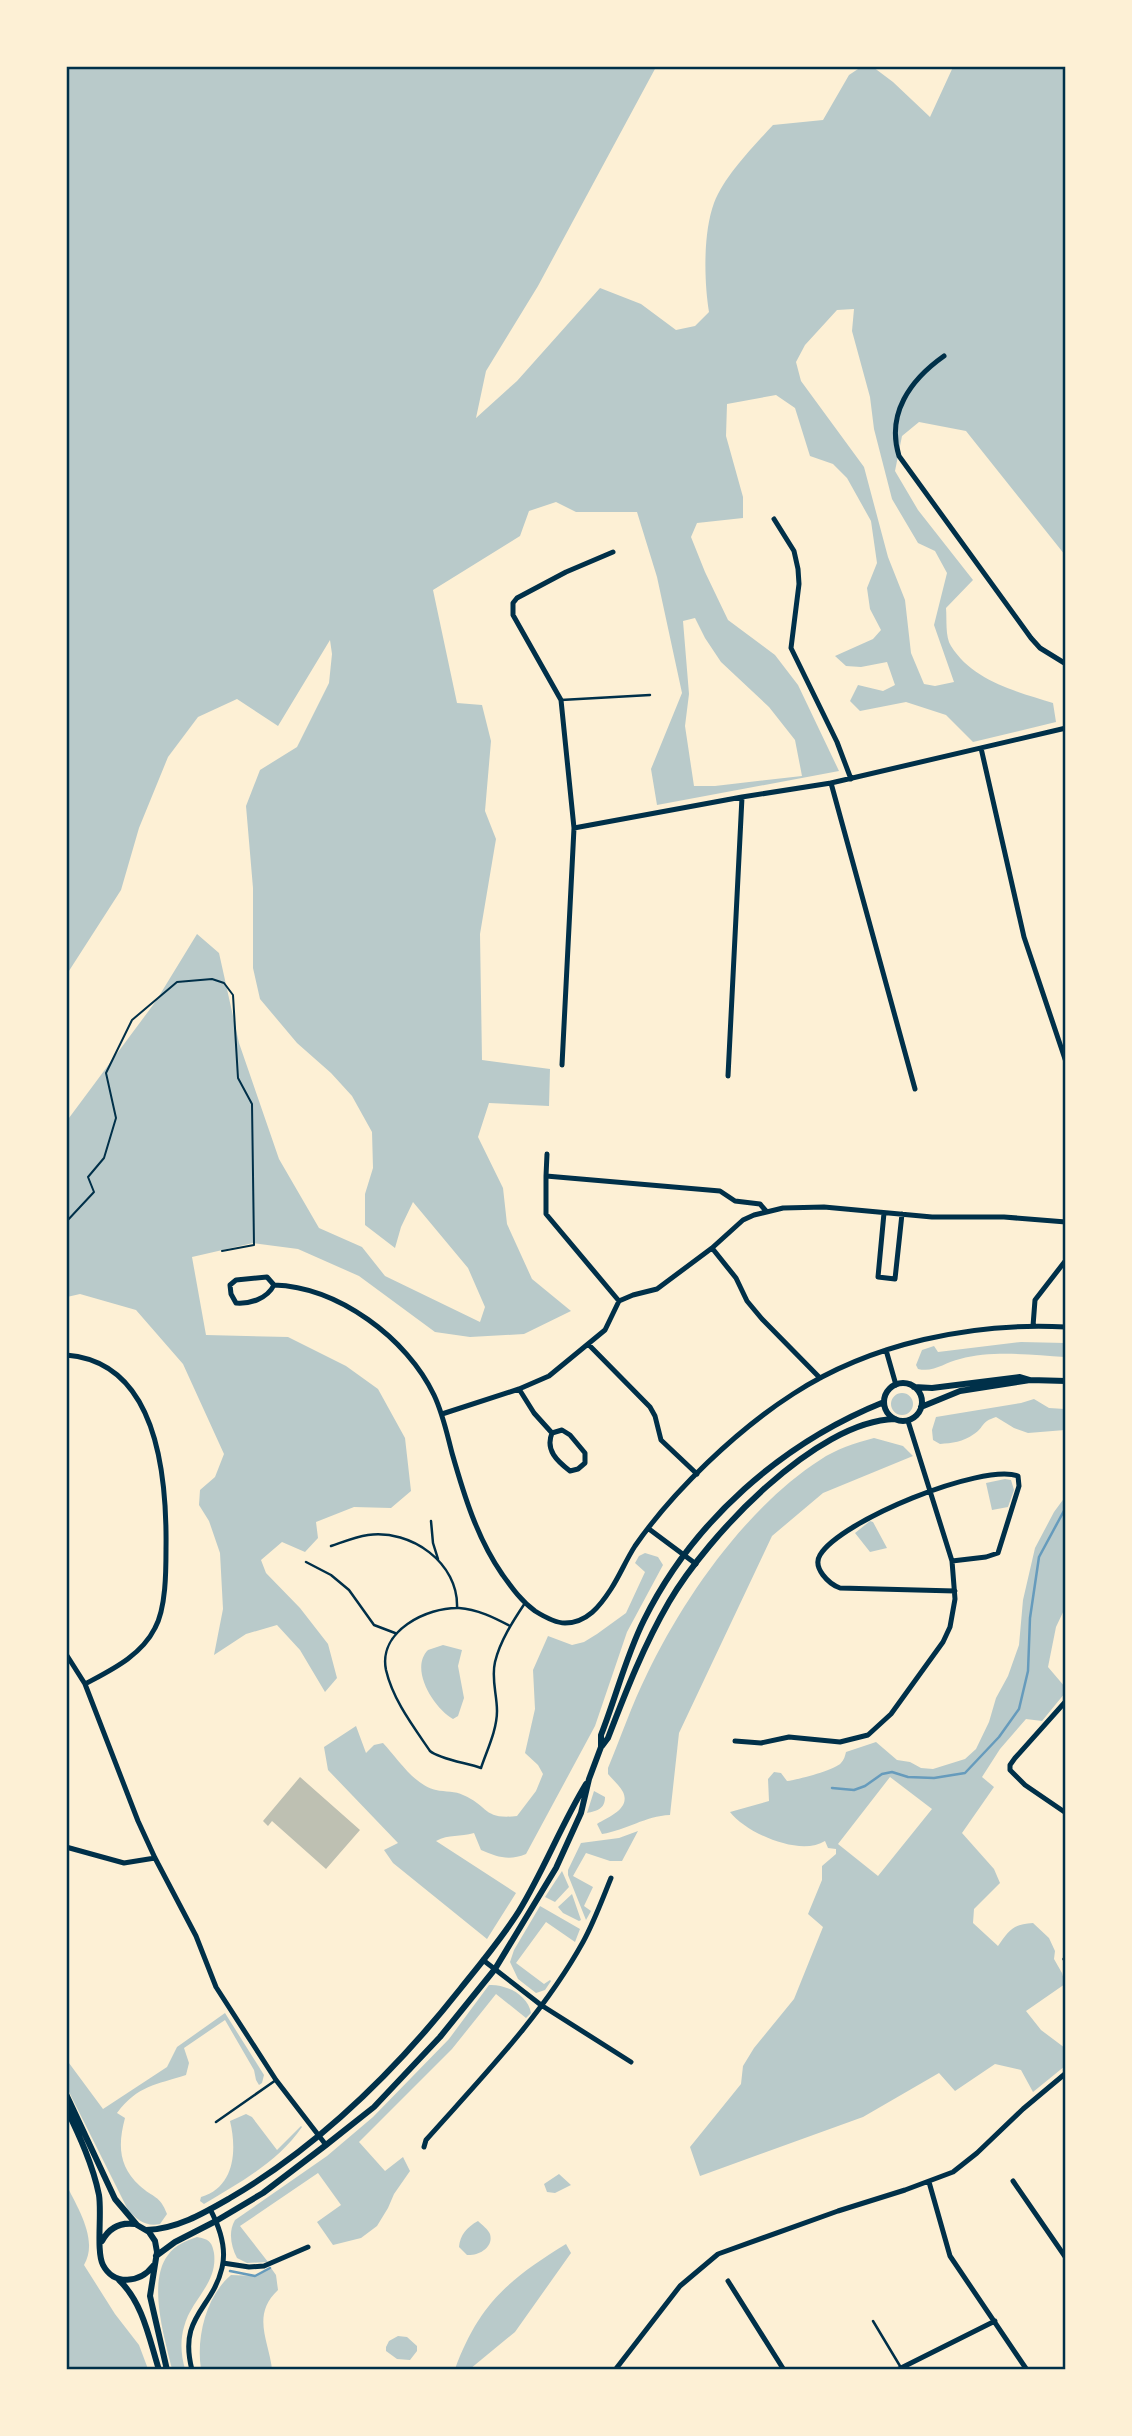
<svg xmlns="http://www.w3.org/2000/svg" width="1132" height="2436" font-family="Cabin,sans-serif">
	<rect width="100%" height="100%" fill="#fdf0d5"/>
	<path fill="#b9caca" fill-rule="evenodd" d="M67 67H656L538 286 486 371 476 418 517 381 600 288 641 304 676 330 695 326 709 312C704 281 703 233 714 203 725 175 753 147 773 125L823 120 849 75 861 67H873L893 82 930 117 953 67H1065V555L966 431 919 422 902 436 895 471 918 510 973 580 946 608C947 619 945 637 951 646 973 681 1015 691 1053 703L1056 722 973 742 946 715 906 702 860 711 850 701 858 685 883 691 895 685 887 662 861 667 846 666 835 656 873 639 881 630 870 609 867 588 877 563 871 521 847 478 833 464 810 456 795 408 776 395 727 404 726 436 743 497V518L697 523 691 537 705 572 728 620 775 655 798 685 839 771 657 805 651 769 682 693 657 577 637 512H576L556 502 529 511 520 536 433 590 457 703 482 705 491 741 485 811 496 839 480 934 482 1060 550 1069 549 1106 489 1103 478 1137 503 1188 507 1224 532 1279 571 1311 524 1334 470 1337 435 1332 359 1276 298 1249 253 1243 192 1257 206 1335 288 1337 346 1366 378 1389 405 1438 411 1491 391 1508 354 1507 316 1522 318 1538 305 1552 282 1542 261 1560 266 1573 300 1608 328 1644 337 1678 325 1692 300 1650 277 1625 246 1634 214 1655 223 1609 220 1553 209 1521 199 1505 200 1490 215 1477 224 1454 183 1364 136 1310 80 1294 67 1297 66 1122 156 1001 197 934 219 953 239 1043 279 1159 319 1228 362 1247 385 1276 480 1322 485 1307 468 1268 413 1202 401 1227 395 1248 365 1225V1194L373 1168 372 1132 352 1096 331 1073 297 1043 260 999 253 968V888L246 806 260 770 297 747 329 683 332 654 330 640 278 726 237 699 198 717 168 757 139 828 121 890 67 974ZM854 309 852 331 870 397 874 429 892 499 918 543 935 551 947 573 934 625 954 682 935 686 924 684 911 653 905 600 888 557 864 467 801 381 796 362 805 345 837 310ZM695 618 705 638 721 662 769 707 795 740 802 776 715 786H694L685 726 689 694 683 621Z
		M1021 1342 1065 1343V1357C1031 1355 993 1350 960 1359 945 1362 934 1373 918 1369L916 1365 922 1350 934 1346 938 1352Z
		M891 1404a11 11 0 1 1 22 0a11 11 0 1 1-22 0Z
		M1034 1399 1049 1408 1065 1409V1430L1028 1433 1014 1428 996 1417C980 1422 985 1427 974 1434 963 1442 952 1443 940 1444L933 1440 932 1430 936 1417 1021 1403Z
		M874 1438 903 1446 913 1456 823 1493 772 1536 679 1733 670 1815C645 1816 627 1830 602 1834L597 1824C608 1817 631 1809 623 1792 620 1786 613 1780 608 1774V1768C621 1737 632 1704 647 1674 684 1597 747 1507 820 1460 836 1449 855 1443 874 1438Z
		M1005 1479 1011 1480 1014 1490 1008 1507 992 1510 986 1483Z
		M1065 1497V1608L1056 1627 1048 1667 1065 1687V1693L1042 1721 1026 1719 1000 1749 982 1777 994 1787 962 1833 994 1869 1000 1883 974 1909 973 1923 998 1946C1009 1930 1013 1924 1033 1923L1049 1938 1055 1951 1054 1959 1062 1973 1065 1984 1026 2011 1041 2030 1065 2048V2066L1033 2092 1021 2070 995 2064 955 2091 939 2073 863 2117 700 2176 690 2147 741 2084 743 2066 754 2048 794 1999 823 1927 808 1914 822 1880V1866L836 1854V1849L828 1848 825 1841C800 1857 746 1833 730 1812L769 1801 768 1779 774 1772 781 1773 787 1781C797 1780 835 1770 841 1763 844 1760 845 1756 846 1752L876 1742 897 1760 910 1762 921 1768 933 1769 965 1759 976 1749 989 1722 996 1698 1008 1676 1019 1645 1023 1600 1035 1548 1054 1512ZM890 1777 932 1809 878 1876 838 1844Z
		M870 1521 873 1522 887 1548 870 1552 855 1533Z
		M645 1553 658 1557 663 1565 627 1632 595 1726 526 1854C509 1861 497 1857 481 1850L474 1833C460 1837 449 1834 436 1841L516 1893 487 1939 393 1863 384 1850 398 1843 328 1770 324 1747 356 1726 366 1753 374 1745 383 1743C398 1759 414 1785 436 1790 445 1792 456 1791 463 1795 489 1806 483 1820 517 1816L536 1791 543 1774 538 1765 525 1753 535 1709 533 1670 548 1636 572 1645 584 1642 597 1634 626 1613 645 1572 635 1563 639 1556Z
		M443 1645 462 1650 458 1666 464 1698 458 1716 453 1719C434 1708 409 1669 428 1650Z
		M594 1791 605 1797C605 1809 597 1811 587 1813Z
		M638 1831 622 1861H610L586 1853 573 1876 593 1887 584 1906 591 1911 586 1920 568 1875V1870L581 1843 619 1838Z
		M562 1871 569 1887 555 1902 545 1897Z
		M572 1894 581 1920 579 1921 563 1913 558 1907Z
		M540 1906 580 1929 575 1942 546 1922 516 1963 544 1984 550 1980 551 1981 545 1990 536 1993 518 1979 510 1962 514 1950Z
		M489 1985C506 1984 528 1995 531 2013L526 2018 496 1994 452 2049 359 2142 385 2171 403 2157 410 2171 394 2194 388 2208 377 2226 361 2238 333 2245 317 2222 341 2205 318 2173 240 2226 268 2262 247 2263 237 2258C231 2246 228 2232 235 2220L327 2156 373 2117 449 2039Z
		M225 2013 264 2075 262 2083 259 2085 256 2080 254 2070 225 2020 184 2048 189 2063 186 2075C156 2085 138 2085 117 2113L125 2118C118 2144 118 2166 140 2186 153 2198 160 2195 167 2214L160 2224C146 2227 137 2220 128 2210L67 2088 66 2059 103 2109 167 2067 177 2047Z
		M246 2114 252 2117 277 2150 301 2126 302 2127C278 2162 239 2183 204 2204L200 2201 201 2197C235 2187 237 2150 230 2121Z
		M559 2174 571 2185 555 2193 547 2192 544 2184Z
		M66 2184C77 2207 99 2240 84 2265L115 2314 139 2345 148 2369H67Z
		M478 2221C482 2225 488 2229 490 2234 494 2248 478 2256 467 2255L459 2247C460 2235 467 2227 478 2221Z
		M197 2237C208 2239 212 2241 214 2253 218 2284 191 2299 184 2327 180 2340 181 2356 185 2369H172C165 2339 147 2282 168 2255 175 2245 186 2241 197 2237Z
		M566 2244 571 2253 515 2332 470 2369H455C479 2304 509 2279 566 2244Z
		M271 2268 276 2275 278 2290C251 2315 269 2341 272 2369H201C196 2338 206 2296 231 2275L256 2276Z
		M398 2336 407 2337 417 2346V2351L410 2360 397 2359 386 2351V2347L389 2341Z"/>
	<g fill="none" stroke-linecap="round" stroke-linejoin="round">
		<path stroke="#669bbc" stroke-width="2.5" d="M832 1788 854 1790 865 1786 882 1774 892 1772 908 1777 934 1778 965 1773 999 1737 1019 1709 1028 1671 1030 1618 1039 1557 1066 1507
			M230 2271 255 2276 270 2268"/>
	</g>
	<path fill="#bec0b2" d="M300 1777 360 1830 326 1869 272 1821 268 1826 263 1821Z"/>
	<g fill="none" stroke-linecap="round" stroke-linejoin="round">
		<path stroke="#003049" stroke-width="2" d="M66 1222 94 1192 88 1177 104 1158 116 1118 106 1073 132 1020 177 982 212 979 224 983 233 995 238 1078 252 1104 254 1245 222 1251"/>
		<path stroke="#003049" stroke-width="2.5" d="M561 700 650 695
			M431 1521 433 1543 438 1559
			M331 1546C343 1542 355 1537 368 1535 411 1529 459 1563 457 1608
			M306 1562 331 1575 349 1590 374 1625 395 1633
			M510 1626C495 1618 477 1609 459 1608 427 1607 378 1631 386 1670 393 1700 413 1726 430 1751 439 1759 467 1763 481 1768 487 1750 497 1730 497 1711 497 1694 491 1679 495 1662 500 1641 513 1621 525 1603
			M216 2122 276 2080
			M873 2321 900 2366"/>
		<path stroke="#003049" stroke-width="5" d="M944 356C910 380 886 414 899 456L1031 638 1040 648 1066 664
			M774 519 794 551 798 569 799 584 791 648 837 742 851 779
			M981 748 1024 937 1066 1062
			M831 783 915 1089
			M574 828 742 797 831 783 1066 728
			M562 1065 574 828 561 700 513 615V603L517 598 566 572 613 552
			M728 1076 742 797
			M546 1176 547 1154
			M884 1213 878 1277 895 1279 902 1214
			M712 1248 743 1220 754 1215 783 1208 824 1207 932 1217H1004L1066 1222
			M274 1285 267 1277 236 1280 230 1285 231 1294 236 1303C250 1304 267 1299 274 1285 338 1287 407 1338 434 1395 443 1414 447 1434 452 1453 464 1495 477 1538 502 1574 512 1588 521 1601 535 1611 543 1616 555 1623 565 1623 587 1623 600 1606 611 1589 620 1575 626 1560 635 1546 673 1491 737 1430 793 1394 871 1343 973 1322 1066 1327
			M619 1301 546 1214V1176L720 1191 735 1201 760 1204 766 1211
			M1033 1326 1035 1300 1066 1260
			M588 1344 650 1407 655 1416 661 1440 697 1474
			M886 1350 896 1385
			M66 1355C158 1362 167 1478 166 1549 166 1571 166 1608 155 1628 141 1656 111 1670 85 1684
			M519 1389 534 1413 552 1433C545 1450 557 1461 570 1471L578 1469 585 1463V1453L570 1435 562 1430 552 1433
			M442 1414 519 1389 549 1376 605 1330 619 1301 633 1295 657 1289 712 1248 736 1278 747 1301 762 1319 820 1378
			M649 1529 696 1564
			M952 1561 986 1557 998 1553 1019 1486 1018 1476C981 1463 840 1521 820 1555 812 1568 829 1584 840 1588L955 1591
			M66 1654 85 1684 138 1821 155 1858 196 1936 216 1987 276 2080 326 2145
			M1066 1701 1015 1758 1010 1765V1770L1025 1785 1066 1813
			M735 1741 761 1743 789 1737 840 1742 868 1735 891 1714 943 1642 950 1627 955 1599 952 1561 908 1421
			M66 1847 124 1863 155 1858
			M1065 1959 1066 1958
			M483 1960 541 2005 631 2062
			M424 2147 426 2140C482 2077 542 2016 583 1942 594 1922 602 1900 611 1878
			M1013 2181 1066 2258
			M929 2182 950 2256 1027 2370
			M223 2263 249 2267 264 2266 308 2247
			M728 2281 784 2370
			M192 2370C178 2316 212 2310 222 2268 227 2248 219 2226 210 2209
			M615 2370 680 2286 718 2254 838 2211 905 2190 953 2172 977 2153 1023 2109 1066 2073
			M897 2370 995 2321"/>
		<path stroke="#003049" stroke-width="6" d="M884 1402a19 19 0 1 1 38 0a19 19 0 1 1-38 0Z
			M914 1387 932 1388 1020 1377 1030 1380 1066 1381
			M921 1407 960 1391 1030 1380
			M602 1746 608 1738C626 1691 644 1645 669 1602 707 1537 815 1421 895 1419
			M66 2094 115 2199 137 2225 149 2232 155 2241 157 2252 150 2296 167 2370
			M66 2108C79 2135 93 2165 99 2195 102 2214 96 2251 103 2265 114 2286 140 2283 153 2266
			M146 2230C177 2229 204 2213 230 2198 321 2145 397 2069 461 1988 481 1963 502 1938 519 1911 544 1870 561 1825 586 1784
			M102 2241C109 2228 120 2222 135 2224
			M156 2256 175 2242 216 2221 263 2193 326 2145 374 2107 440 2037 495 1969 556 1868 581 1813 589 1779 601 1747V1735C616 1697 626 1656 644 1620 693 1521 782 1443 884 1402
			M119 2280C143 2303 149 2338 159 2370"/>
	</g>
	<rect width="1132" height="2436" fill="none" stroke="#fdf0d5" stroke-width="136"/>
	<rect x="68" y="68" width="996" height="2300" fill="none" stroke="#003049" stroke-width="2.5"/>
</svg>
